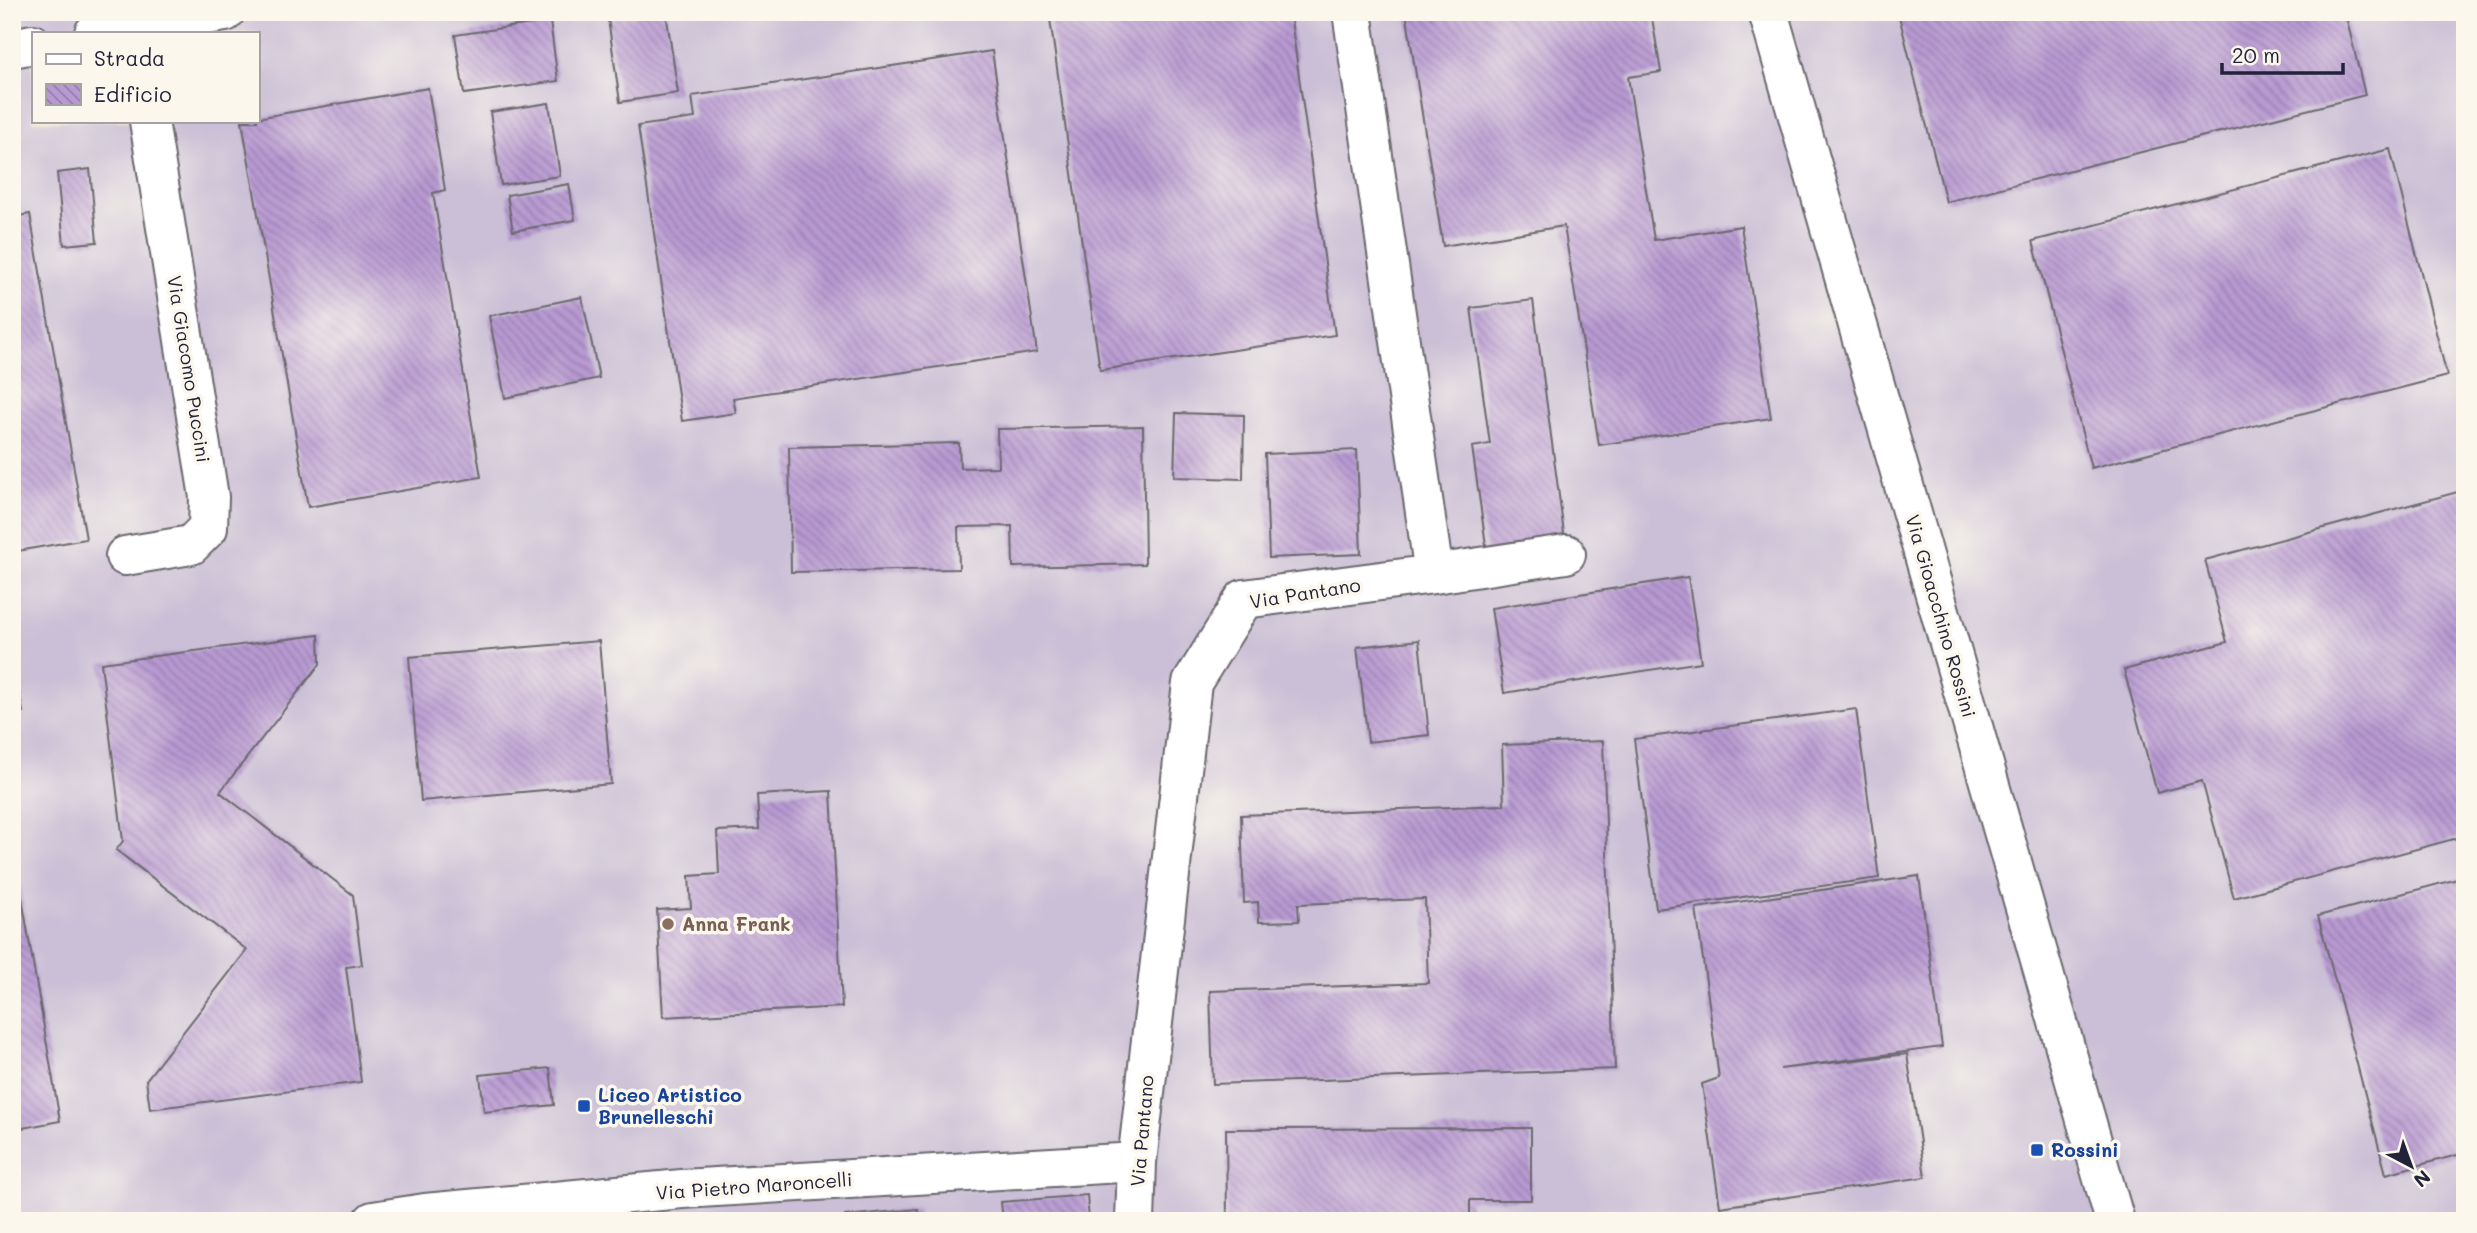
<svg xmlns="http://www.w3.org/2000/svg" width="2477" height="1233" font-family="Mali,sans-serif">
	<defs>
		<pattern id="building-back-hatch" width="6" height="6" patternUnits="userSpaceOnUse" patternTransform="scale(1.75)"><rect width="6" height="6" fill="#b89ad2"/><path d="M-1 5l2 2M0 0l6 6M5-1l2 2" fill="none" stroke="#957dac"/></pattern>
	</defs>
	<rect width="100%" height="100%" fill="#fbf7ec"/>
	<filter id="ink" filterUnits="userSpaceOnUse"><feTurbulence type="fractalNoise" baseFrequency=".0143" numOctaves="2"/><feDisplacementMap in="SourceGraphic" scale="14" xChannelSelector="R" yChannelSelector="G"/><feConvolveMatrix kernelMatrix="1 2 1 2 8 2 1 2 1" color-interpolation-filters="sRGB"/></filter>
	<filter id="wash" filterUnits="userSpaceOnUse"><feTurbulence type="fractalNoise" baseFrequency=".00686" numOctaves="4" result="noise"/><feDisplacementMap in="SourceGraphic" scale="28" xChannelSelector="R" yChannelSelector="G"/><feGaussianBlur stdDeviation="1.57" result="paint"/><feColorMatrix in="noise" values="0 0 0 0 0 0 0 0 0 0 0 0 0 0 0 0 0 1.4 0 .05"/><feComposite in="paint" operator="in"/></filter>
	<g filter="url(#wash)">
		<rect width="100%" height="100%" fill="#f1e6cb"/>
		<path fill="#cabfd6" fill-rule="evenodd" d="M12 12H2465V1221H12ZM33 33H257V121H33Z"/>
		<g id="blocks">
			<path fill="url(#building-back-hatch)" d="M652 12H666L678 93 620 102 608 19Z
				M1049 12H1290L1335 335 1100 370Z
				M1406 12H1651L1661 72 1628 77 1654 240 1741 226 1771 418 1599 445 1564 226 1443 246Z
				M1898 12H2345L2365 95 1946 202Z
				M550 21 558 81 464 94 455 35Z
				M992 51 1037 352 733 398 736 413 682 421 638 126 695 118 692 96Z
				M428 88 445 190 433 193 481 477 308 507 242 121H257V118Z
				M549 103 560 176 501 185 490 112Z
				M2390 149 2447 376 2091 468 2033 241Z
				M90 169 97 242 64 245 57 173Z
				M569 184 575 220 513 231 507 195Z
				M30 214 86 539 12 552V217Z
				M582 297 599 378 505 398 489 316Z
				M1533 300 1565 541 1487 552 1472 447 1490 444 1471 308Z
				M1176 413 1244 415 1243 479 1174 477Z
				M1143 426 1145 564 1013 567 1012 526 958 527 959 569 791 572 789 447 959 443 960 468 998 467 997 429Z
				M1357 450 1361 554 1269 558 1265 454Z
				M2465 490V836L2234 898 2202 781 2157 793 2124 670 2227 642 2205 560Z
				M1688 577 1701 662 1504 693 1491 608Z
				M319 635 320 664 220 792 353 895 362 965 346 967 361 1082 150 1109 146 1080 247 950 116 850 123 841 101 663Z
				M1419 640 1429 735 1368 742 1357 647Z
				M599 641 611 784 421 801 409 657Z
				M12 654 23 712 12 713Z
				M1856 709 1879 878 1656 909 1634 739Z
				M1603 741 1615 1069 1213 1084 1210 991 1428 983 1425 899 1298 904 1299 921 1259 922 1258 902 1244 903 1241 815 1504 805 1502 745Z
				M831 791 842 1007 663 1017 657 910 691 908 689 876 719 874 717 831 759 829 757 795Z
				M14 852 60 1121 12 1130V853Z
				M1919 876 1942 1047 1780 1069 1907 1054 1925 1177 1720 1207 1702 1084 1719 1078 1696 908Z
				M2465 877V1153L2386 1174 2318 916Z
				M550 1068 554 1105 484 1112 480 1075Z
				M1531 1128V1200H1470V1221H1227L1226 1129Z
				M1087 1195 1089 1221H1003L1001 1202Z
				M918 1209 919 1221H846L845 1216Z"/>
		</g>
	</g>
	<g filter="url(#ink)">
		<use href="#blocks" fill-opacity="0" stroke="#6a676d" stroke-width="2"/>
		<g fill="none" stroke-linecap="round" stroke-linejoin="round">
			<defs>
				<path id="minor" d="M1768 12 2115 1221
					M94 33 225 12
					M12 48 33 44
					M125 556 191 545 208 528 209 497 149 121
					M1434 574 1566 554
					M373 1221 425 1213 682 1189 1137 1162
					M1135 1221 1137 1162 1192 683 1244 599 1434 574 1352 12"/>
			</defs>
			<use href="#minor" stroke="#6a676d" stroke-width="42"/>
			<use href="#minor" stroke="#fff" stroke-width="38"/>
		</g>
	</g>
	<circle fill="#8d6e63" stroke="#fbf7ec" stroke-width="2.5" cx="668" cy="924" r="7"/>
	<g fill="#1a4fb4" stroke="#fbf7ec" stroke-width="2.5">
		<rect x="577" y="1099" width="14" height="14" rx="3.5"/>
		<rect x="2030" y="1143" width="14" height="14" rx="3.5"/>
	</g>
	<g text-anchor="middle" stroke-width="7" stroke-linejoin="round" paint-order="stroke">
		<g font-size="19" fill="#22223b" stroke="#fbf7ec">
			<text transform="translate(189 369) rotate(81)" y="7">Via Giacomo Puccini</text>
			<text transform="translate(1305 593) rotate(-9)" y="7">Via Pantano</text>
			<text transform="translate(1941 616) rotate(74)" y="7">Via Gioacchino Rossini</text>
			<text transform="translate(1142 1131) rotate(-85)" y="7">Via Pantano</text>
			<text transform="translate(754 1186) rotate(-4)" y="7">Via Pietro Maroncelli</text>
		</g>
		<g font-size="19" font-weight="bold" fill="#785e54" stroke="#fbf7ec" text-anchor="start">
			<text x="682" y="931">Anna Frank</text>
		</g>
		<g font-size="19" font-weight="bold" fill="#164399" stroke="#fbf7ec" text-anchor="start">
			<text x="598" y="1102">Liceo Artistico<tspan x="598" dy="22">Brunelleschi</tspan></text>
			<text x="2051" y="1157">Rossini</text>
		</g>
	</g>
	<rect width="2477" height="1233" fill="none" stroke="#fbf7ec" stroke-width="42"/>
	<rect x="32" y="32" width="228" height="91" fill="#fbf7ec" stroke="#a4a2a5" stroke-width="2"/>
	<rect x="46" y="54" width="35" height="10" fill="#ffffff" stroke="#a4a2a5" stroke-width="2"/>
	<text x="94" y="66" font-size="21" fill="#22223b">Strada</text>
	<rect x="46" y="84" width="35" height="21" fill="url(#building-back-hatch)" stroke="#a4a2a5" stroke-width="2"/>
	<text x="94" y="102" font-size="21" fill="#22223b">Edificio</text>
	<g transform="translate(2411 1166) rotate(139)" stroke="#fbf7ec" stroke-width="5" paint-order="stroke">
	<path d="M0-5L12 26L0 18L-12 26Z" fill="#22223b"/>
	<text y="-10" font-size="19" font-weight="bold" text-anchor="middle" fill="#22223b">N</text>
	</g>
	<path d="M2222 63v10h121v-10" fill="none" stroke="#22223b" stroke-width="3.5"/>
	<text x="2232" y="63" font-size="21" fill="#22223b" stroke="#fbf7ec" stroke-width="5" paint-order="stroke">20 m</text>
</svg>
